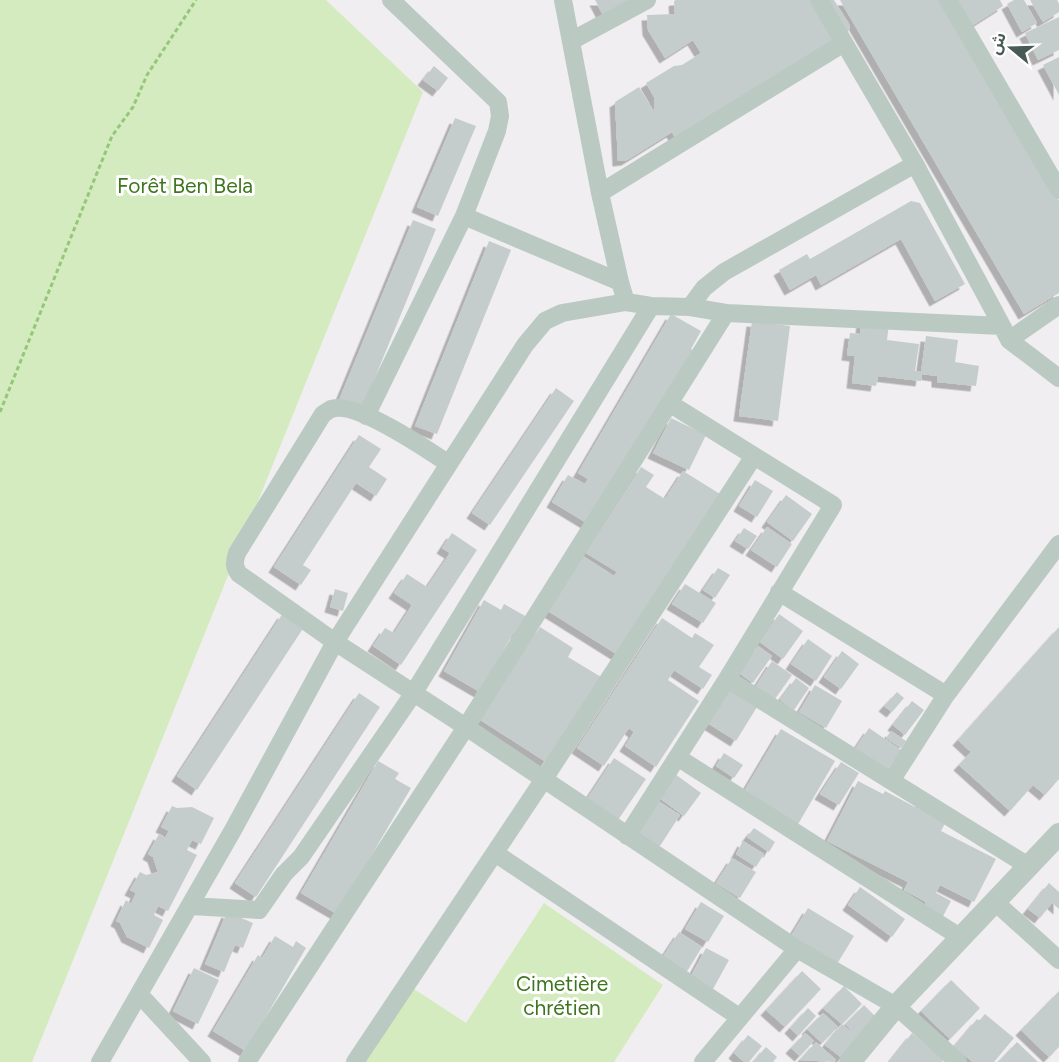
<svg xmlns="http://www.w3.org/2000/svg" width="1059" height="1062" font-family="Figtree,'Noto Sans Arabic',sans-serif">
	<defs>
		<filter id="shadow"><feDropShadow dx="-5.5" dy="5.5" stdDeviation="0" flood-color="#0004"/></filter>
	</defs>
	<rect width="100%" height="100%" fill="#f0eef0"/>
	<path fill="#d4ebbf" d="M0 0H326L423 92 32 1062H0Z
		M544 903 663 985 614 1062H364L411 987 466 1023Z"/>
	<path fill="#c5cdcc" filter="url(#shadow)" d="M595 0H636L604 17Z
		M676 0H834L849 24 850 30 676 139 672 132 627 160 618 161 615 102 639 87 655 113 654 97 646 83 674 66 682 65 701 53 693 40 665 58 648 30 647 15 675 14 674 1Z
		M840 0H941L1059 201V293L1024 314Z
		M955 0H1000L1003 6 970 27Z
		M1014 0H1024L1037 23 1022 32 1007 4Z
		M1030 0H1057L1059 4V12L1043 22Z
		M1059 17V50L1038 60 1025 33Z
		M1059 57V95L1043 65Z
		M434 66 448 78 438 91 423 80Z
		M455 118 476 126 438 216 417 207Z
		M911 201 920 203 965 284 935 301 901 239 821 285 816 275 790 290 779 270 807 254 810 259Z
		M413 220 436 229 360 414 337 405Z
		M489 241 511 250 437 434 415 426Z
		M671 314 701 331 691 349 697 353 590 525 552 502 568 475 585 484 588 479 578 473Z
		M752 321 790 326 778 421 739 416Z
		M862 321 889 324 887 340 919 344 915 371 921 372 926 336 958 340 955 362 979 366 976 386 937 382V376L922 374 921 381 878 376 876 386 852 383 855 356 847 355 850 333 860 334Z
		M556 388 574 401 490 525 472 513Z
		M671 418 706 435 689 470 653 453Z
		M359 435 381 449 369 467 387 479 376 496 356 483 303 565 311 570 301 585 274 567Z
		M641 467 654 475 646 487 665 499 683 471 720 494 618 655 548 611 583 556 614 576 617 572 586 553Z
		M755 480 773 491 757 517 739 506Z
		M786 495 812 514 793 541 767 522Z
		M767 527 792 544 777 567 751 550Z
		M744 528 757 536 748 549 735 541Z
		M452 533 477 550 401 665 373 646 385 628 394 633 412 605 394 593 407 574 427 587 450 553 442 548Z
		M718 568 730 575 715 598 703 590Z
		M685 584 716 603 703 623 672 604Z
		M335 589 348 593 343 611 330 607Z
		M484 600 501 610 504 604 527 617 518 635 514 632 480 692 444 671Z
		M283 613 304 627 197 790 177 776Z
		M779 614 803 631 783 659 760 642Z
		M662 618 692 638 695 633 714 645 699 667 712 675 703 689 674 670 668 680 699 701 656 767 625 746 634 732 629 728 604 766 577 748Z
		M540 627 573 648 568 657 601 677 546 762 479 719Z
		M1059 627V779L1045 795 1033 785 1010 811 959 765 971 752 958 740Z
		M808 639 832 656 816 681 791 664Z
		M758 646 772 656 753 683 739 673Z
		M842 651 859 664 841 689 824 677Z
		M772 661 792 675 775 699 756 686Z
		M796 678 809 688 794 710 780 700Z
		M815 685 842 701 826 728 799 712Z
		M727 688 757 707 736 741 706 722Z
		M897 692 904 698 892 712 884 706Z
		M359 693 380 707 256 897 235 883Z
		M912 701 924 710 905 735 893 725Z
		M869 728 901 750 887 770 855 749Z
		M781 729 835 761 797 826 743 793Z
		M891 731 906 741 901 748 886 738Z
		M724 753 743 765 734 778 716 766Z
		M614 758 646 779 618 820 587 799Z
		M378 761 399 773 395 779 411 788 337 914 301 893Z
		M841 762 859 773 839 805 820 794Z
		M675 774 701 793 684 816 658 797Z
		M858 781 883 794 885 791 915 807 917 803 948 818 941 831 996 859 974 902 940 885 936 893 951 901 942 918 923 909 926 902 904 890 908 882 827 841Z
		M655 799 680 815 660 846 635 830Z
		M172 806 177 808 192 807 214 818 201 844 192 840 187 850 197 855 168 911 158 906 154 915 163 920 149 948 127 937 120 923 116 921 126 900 131 904 136 893 130 890 140 872 146 875 158 872 153 857 148 854 159 834 165 838 169 831 161 827Z
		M754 828 775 842 769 852 747 837Z
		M743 841 764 854 756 867 736 854Z
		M732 858 756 872 740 898 716 883Z
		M1049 883 1059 892V909L1052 903 1040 918 1028 909Z
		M860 887 905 919 892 937 848 905Z
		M701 902 724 916 708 942 685 929Z
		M808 908 854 936 837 964 791 936Z
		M227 912 253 923 243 948 235 945 224 972 205 964Z
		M679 932 702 947 686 973 662 958Z
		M275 936 293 947 296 941 306 948 246 1051 213 1031 258 955 262 958Z
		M706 948 729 960 713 989 691 976Z
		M194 968 219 980 198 1024 173 1011Z
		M802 971 821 989 785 1027 766 1010Z
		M951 980 980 1008 950 1039 921 1011Z
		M844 986 862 1004 842 1024 858 1037 842 1058 825 1045 842 1024 823 1008Z
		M1059 991V1047L1049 1057 1021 1030Z
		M864 1005 876 1017 857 1036 845 1024Z
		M808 1008 816 1016 798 1036 790 1028Z
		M823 1013 838 1027 822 1043 807 1029Z
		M985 1014 1014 1038 994 1062H973L963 1054 961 1056 952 1049 977 1019 979 1021Z
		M805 1033 814 1041 800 1056 791 1048Z
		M912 1033 944 1060 942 1062H889Z
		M748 1035 762 1046 749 1062H744L734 1053Z
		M816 1042 836 1060 834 1062 800 1060Z
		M1017 1042 1038 1062H998Z
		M766 1047 777 1057 773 1062H753Z"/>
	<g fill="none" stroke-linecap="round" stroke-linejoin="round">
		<path stroke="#95c779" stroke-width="3" stroke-dasharray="4.5 3" stroke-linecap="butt" d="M0 412 112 136 133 107 147 75 196 0"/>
		<path stroke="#bacac3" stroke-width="18" d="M563 0 600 193 620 282 626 302
			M819 0 915 164 1002 326
			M948 0 1059 190
			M571 41 647 0
			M600 193 844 43
			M464 216 620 282
			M690 307 704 288 724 272 915 164
			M1009 340 1059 305
			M366 416 464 216 497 131 500 116 498 102 391 0
			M449 464C428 450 355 400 331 409 329 410 325 413 323 414L237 553C234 562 234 567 239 574L335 642 466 727 797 949 896 1006 958 1062
			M779 592 946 695 891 781
			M727 679 1030 867
			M946 695 1059 544
			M677 757 960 937
			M627 836 727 679 833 505 669 403
			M495 853 739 1017
			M994 901 1059 960
			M191 906 259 910 284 874 301 857 413 694 651 306
			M140 995 202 1062
			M100 1062 233 830 335 642 525 345 545 321 562 313 626 302 651 306 690 307 726 313 1002 326 1009 340 1059 378
			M247 1062 466 727 726 313
			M355 1062 544 779 754 456
			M703 1062 797 949"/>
		<path stroke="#bacac3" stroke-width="22" d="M850 1062 896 1006 1059 834"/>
	</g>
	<g text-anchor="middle" stroke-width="6" stroke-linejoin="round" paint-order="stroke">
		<g font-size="21" fill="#3d761d" stroke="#fff">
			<text x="185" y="193">Forêt Ben Bela</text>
			<text x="562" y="991">Cimetière<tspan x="562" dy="24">chrétien</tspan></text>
		</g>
	</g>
	<g transform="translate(1011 48) rotate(289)" stroke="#ffffff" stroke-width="4.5" paint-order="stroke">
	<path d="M0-4.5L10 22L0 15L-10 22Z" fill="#475a53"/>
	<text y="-9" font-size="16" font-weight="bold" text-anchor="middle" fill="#475a53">ش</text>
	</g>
</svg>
